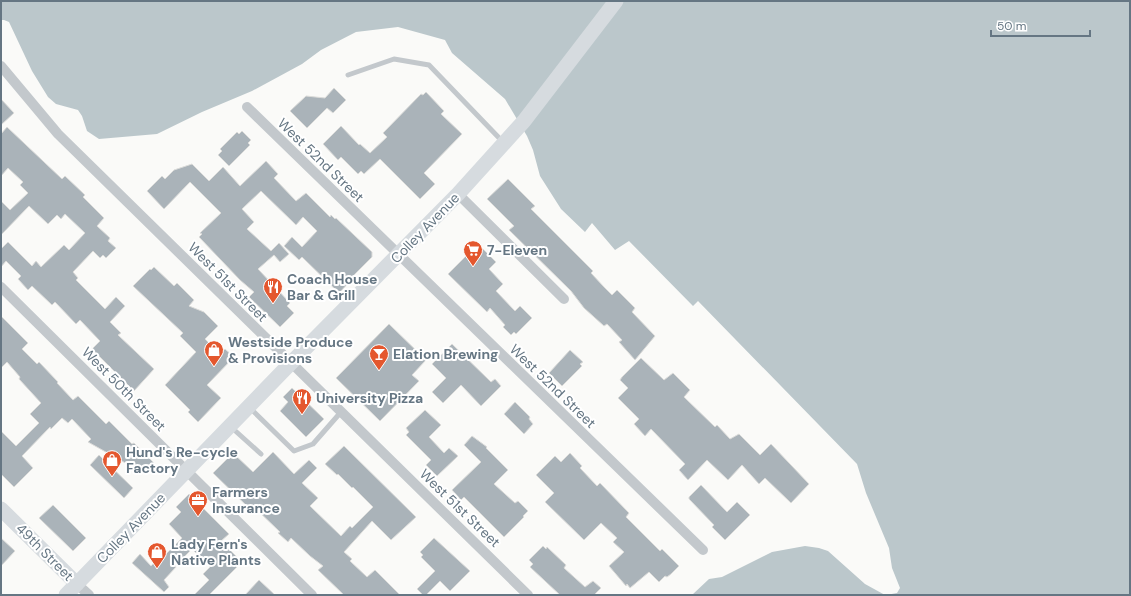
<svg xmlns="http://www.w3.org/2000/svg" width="1131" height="596" font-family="'DM Sans',sans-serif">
	<rect width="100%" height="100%" fill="#fafaf8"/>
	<path fill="#bbc7cb" d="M1 1H1130V595H886L897 593 900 588 892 568 889 548 866 493 857 464 698 301 693 306 629 241 615 250 592 223 585 232 561 209 540 176 533 150 527 136 505 99 452 53 445 40 398 27 356 32 321 50 302 64 252 91 202 112 157 134 99 139 87 131 82 116 78 110 56 104 48 97 32 71 9 22 4 20H1Z
		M805 546 819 548 828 551 865 584 885 595H692L709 579 722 577 772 552Z"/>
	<path fill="#aab3b9" stroke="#dcdcda" d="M334 88 346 100 333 113 327 108 307 128 290 111 306 96 325 98Z
		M426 92 444 111 441 114 462 134 424 173 435 184 420 199 380 159 364 174 361 171 358 174 341 157 338 160 323 144 341 126 359 145 360 144 370 153 387 137 383 133 421 94 423 95Z
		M1 99 14 113 1 125Z
		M7 127 62 179 65 176 85 195 83 197 104 218 97 226 110 238 108 241 116 248 106 258 103 255 100 258 93 251 73 272 78 278 76 280 105 309 116 297 125 306 110 322 121 333 118 335 154 369 134 391 92 349 100 341 80 320 76 324 55 302 52 305 32 286 28 290 18 279 21 276 6 261 1 267V249L8 242 32 266 36 261 41 267 64 245 69 250 85 233 65 214 61 219 57 215 48 224 29 206 1 235V201L10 210 28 193 20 185 23 182 8 168 1 176V134Z
		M242 131 251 140 248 143 250 145 229 166 218 155 222 151 220 149 237 132 239 134Z
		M266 161 278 174 274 178 296 201 306 193 330 217 331 215 335 219 336 218 372 252V257L354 275 355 276 339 293 302 257 299 260 284 246 292 237 302 247 317 231 303 217 296 225 261 191 242 209 254 222 247 229 271 251 279 243 289 254 280 262 274 255 258 269 290 303 287 306 294 313 280 327 249 297 254 292 240 280 199 237 202 234 200 233 221 213 190 182 164 209 147 191 162 176 165 179 174 170 192 164 209 181 223 167 240 186Z
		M508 179 535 206 531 209 593 271 591 273 604 287 612 295 617 290 635 308 632 312 655 336 635 360 619 342 622 340 607 324 604 326 584 308 571 291 509 230 514 226 487 199Z
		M478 244 496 262 489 269 503 284 496 291 515 311 520 306 532 318 516 334 514 332 511 335 503 327 505 325 490 308 487 312 448 274Z
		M154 267 174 286 177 283 194 300 189 306 204 312 218 326 205 339 220 354 225 349 234 357 207 385 221 398 198 422 188 412 190 410 165 385 196 352 180 336 183 333 133 286 150 269 151 270Z
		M1 316 28 343 22 349 37 364 39 362 58 382 57 383 73 400 78 396 106 424 109 421 132 444 134 443 155 464 145 474 88 442 91 439 72 419 68 423 62 418 51 429 50 427 22 456 33 468 14 487 1 474V431L16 446 39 423 30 414 41 403 19 379 20 377 7 362 1 368Z
		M389 324 426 360 412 375 419 381 380 421 336 378Z
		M452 344 491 382 495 379 501 386 481 406 461 385 443 403 432 392 446 378 432 364Z
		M570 350 583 362 580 364 582 366 562 386 549 373Z
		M641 358 664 380 673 373 690 390 684 397 715 427 717 425 730 439 739 434 760 455 771 444 809 484 791 503 765 478 759 484 742 465 728 480 707 460 688 480 679 470 685 464 651 429 645 436 634 424 639 419 618 398 628 388 620 380 622 377Z
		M292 388 324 419 306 437 280 411 288 402 283 397Z
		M515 402 530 417 529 419 533 424 524 434 504 414Z
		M425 410 441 425 429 437 444 453 449 448 458 456 437 476 426 465 431 460 406 435 409 432 406 428Z
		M472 436 487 447 486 448 508 470 494 484 515 503 518 501 528 511 523 516 524 517 504 537 464 497 461 500 452 490 481 462 464 445Z
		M344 446 416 517 391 540 372 521 344 552 352 559 350 561 367 577 375 570 400 595H344L318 570 323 566 310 556 291 538 288 542 278 533 280 532 253 506 250 509 213 473 233 453 253 472 273 452 294 474 309 460 317 468 302 483 318 498 310 506 341 536 350 526 352 528 373 507 353 487 352 488 338 474 337 475 325 464Z
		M570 453 582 466 580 468 597 486 600 483 629 513 626 517 660 551 662 549 679 566 671 574 667 577 665 576 659 582 649 572 630 588 627 584 626 586 609 566 624 552 613 542 617 538 601 523 584 540 545 502 554 493 536 475 555 456 561 462Z
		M99 455 133 488 124 498 90 465Z
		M701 485 727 512 737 502 750 515 725 540 712 527 714 525 689 499V497Z
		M189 494 229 534 221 541 242 562 209 595H194L209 580 203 574 210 567 192 549 175 566 176 567 164 580 169 587 164 592 132 563 140 554 151 566 163 553 165 555 182 538 169 524 181 512 176 507Z
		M53 505 86 538 73 551 39 518Z
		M1 538 15 551 1 566Z
		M434 538 470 571 450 591 440 581 426 595H423L417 589 435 571 421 557 423 555 420 552Z
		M543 546 546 549 547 547 566 565 564 568 585 587 593 581 601 588 594 595H560L530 567 533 564 529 560Z
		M259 580 275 595H245Z"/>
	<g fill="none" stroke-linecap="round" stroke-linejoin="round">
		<path stroke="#c3c8cc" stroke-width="5" d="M348 75 394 59 429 65 503 142
			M249 407 294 451 313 444 341 412
			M231 427 261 454"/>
		<path stroke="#c3c8cc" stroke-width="10" d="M1 66 58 134 528 595
			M247 107 703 550
			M458 194 564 299
			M1 287 312 595
			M77 584 89 595"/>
		<path stroke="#d6dbdf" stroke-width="15" d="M1 509 77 584
			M66 595 285 369 458 194 524 121 616 1"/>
	</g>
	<defs>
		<symbol id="supermarket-pin" viewBox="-11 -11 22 30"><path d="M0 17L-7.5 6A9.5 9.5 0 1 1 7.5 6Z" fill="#e4572e" stroke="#fff"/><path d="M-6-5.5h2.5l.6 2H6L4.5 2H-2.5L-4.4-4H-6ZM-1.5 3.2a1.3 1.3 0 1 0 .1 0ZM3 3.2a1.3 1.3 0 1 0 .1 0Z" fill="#fff"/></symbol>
		<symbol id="restaurant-pin" viewBox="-11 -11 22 30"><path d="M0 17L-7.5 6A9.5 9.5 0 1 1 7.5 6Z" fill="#e4572e" stroke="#fff"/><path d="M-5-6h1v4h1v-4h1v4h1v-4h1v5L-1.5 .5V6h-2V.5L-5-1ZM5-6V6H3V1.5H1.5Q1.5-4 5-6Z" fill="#fff"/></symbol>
		<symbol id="shop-pin" viewBox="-11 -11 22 30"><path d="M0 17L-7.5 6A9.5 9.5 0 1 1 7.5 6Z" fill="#e4572e" stroke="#fff"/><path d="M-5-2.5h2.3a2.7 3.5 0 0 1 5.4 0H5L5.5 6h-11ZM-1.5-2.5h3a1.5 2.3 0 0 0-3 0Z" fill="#fff"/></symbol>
		<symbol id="bar-pin" viewBox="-11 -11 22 30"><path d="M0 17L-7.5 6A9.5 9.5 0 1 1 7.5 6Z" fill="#e4572e" stroke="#fff"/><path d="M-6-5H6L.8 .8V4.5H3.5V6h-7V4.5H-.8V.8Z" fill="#fff"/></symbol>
		<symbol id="office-pin" viewBox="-11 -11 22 30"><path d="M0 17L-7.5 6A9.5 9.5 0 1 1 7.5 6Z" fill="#e4572e" stroke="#fff"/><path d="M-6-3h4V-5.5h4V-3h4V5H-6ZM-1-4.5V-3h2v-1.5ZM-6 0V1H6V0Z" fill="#fff"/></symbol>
	</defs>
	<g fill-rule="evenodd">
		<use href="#supermarket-pin" x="462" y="239" width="22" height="30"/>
		<use href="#restaurant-pin" x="262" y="276" width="22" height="30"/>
		<use href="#shop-pin" x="203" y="339" width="22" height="30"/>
		<use href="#bar-pin" x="368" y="343" width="22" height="30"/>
		<use href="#restaurant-pin" x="291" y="387" width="22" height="30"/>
		<use href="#shop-pin" x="101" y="449" width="22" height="30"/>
		<use href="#office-pin" x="187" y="489" width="22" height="30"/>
		<use href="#shop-pin" x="146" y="541" width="22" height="30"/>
	</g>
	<g text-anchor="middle" stroke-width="4" stroke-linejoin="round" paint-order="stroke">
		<g font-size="14" fill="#657683" stroke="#fff">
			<text transform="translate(321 160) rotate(44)" y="5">West 52nd Street</text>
			<text transform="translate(425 228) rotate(-46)" y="5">Colley Avenue</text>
			<text transform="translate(228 282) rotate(45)" y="5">West 51st Street</text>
			<text transform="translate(553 386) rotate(44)" y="5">West 52nd Street</text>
			<text transform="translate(124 389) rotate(45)" y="5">West 50th Street</text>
			<text transform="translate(460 508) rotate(44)" y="5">West 51st Street</text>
			<text transform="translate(131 528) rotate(-46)" y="5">Colley Avenue</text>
			<text transform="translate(45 552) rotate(45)" y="5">49th Street</text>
		</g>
		<g font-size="14" font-weight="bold" fill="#657683" stroke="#fff" text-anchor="start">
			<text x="487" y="255">7-Eleven</text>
			<text x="287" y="284">Coach House<tspan x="287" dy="16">Bar &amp; Grill</tspan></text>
			<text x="228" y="347">Westside Produce<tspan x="228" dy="16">&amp; Provisions</tspan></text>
			<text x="393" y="359">Elation Brewing</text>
			<text x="316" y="403">University Pizza</text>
			<text x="126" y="457">Hund's Re-cycle<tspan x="126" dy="16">Factory</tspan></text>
			<text x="212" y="497">Farmers<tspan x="212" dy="16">Insurance</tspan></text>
			<text x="171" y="549">Lady Fern's<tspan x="171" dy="16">Native Plants</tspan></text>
		</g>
	</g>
	<rect width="1131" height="596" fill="none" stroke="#657683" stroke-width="4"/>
	<path d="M991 30v6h99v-6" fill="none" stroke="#657683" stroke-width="2"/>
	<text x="997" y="30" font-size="12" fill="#657683" stroke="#ffffff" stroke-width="3" paint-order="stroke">50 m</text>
</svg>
